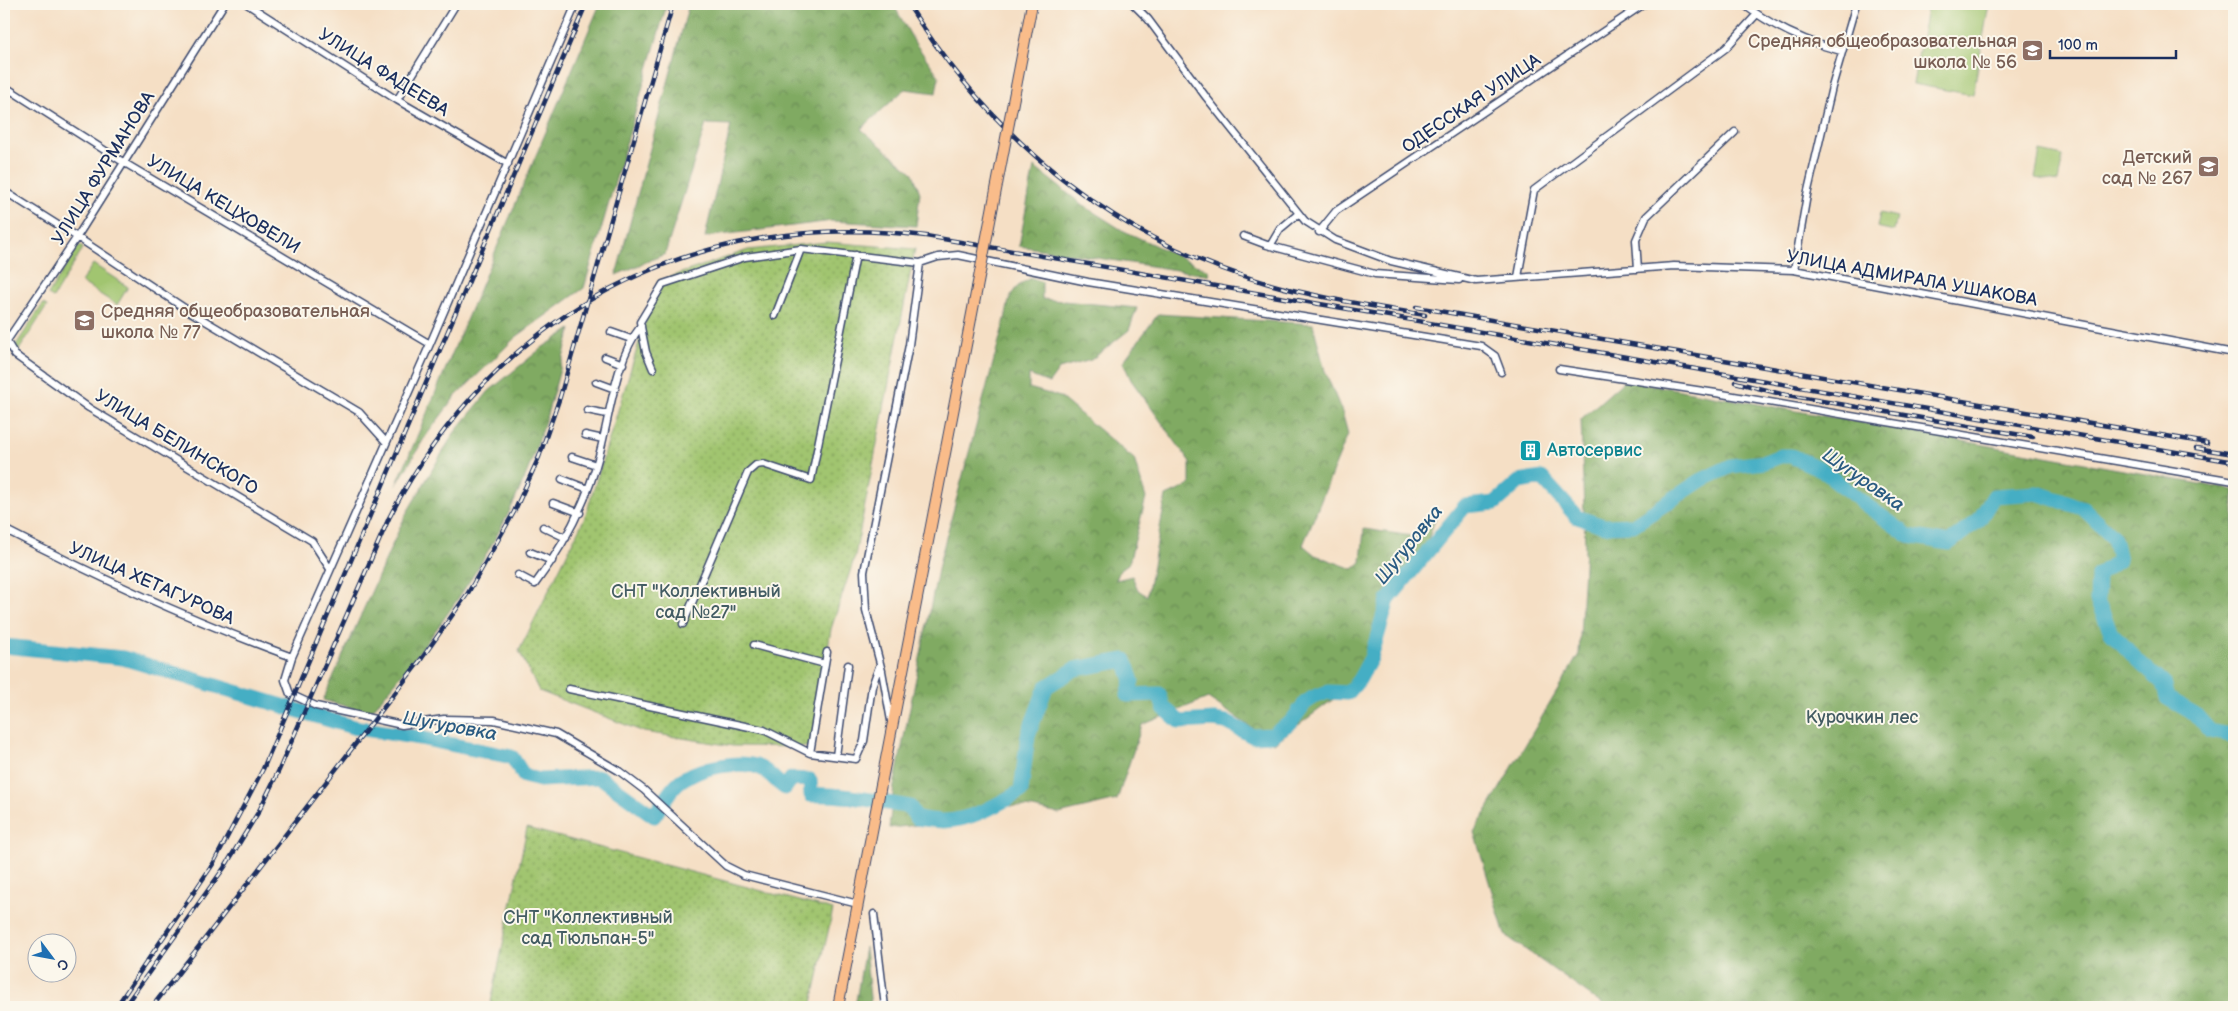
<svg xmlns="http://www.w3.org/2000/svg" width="2238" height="1011" font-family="'Balsamiq Sans',sans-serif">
	<defs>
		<pattern id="forest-crowns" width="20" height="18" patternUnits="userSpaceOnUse" patternTransform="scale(1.25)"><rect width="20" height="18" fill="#80aa62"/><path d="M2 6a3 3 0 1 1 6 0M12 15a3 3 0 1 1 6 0" fill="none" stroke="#688b54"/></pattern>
		<pattern id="garden-dots" width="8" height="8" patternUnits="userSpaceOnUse" patternTransform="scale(1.25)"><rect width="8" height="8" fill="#a1c56f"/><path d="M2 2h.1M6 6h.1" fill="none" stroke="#82a05e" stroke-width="1.8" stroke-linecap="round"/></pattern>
	</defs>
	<rect width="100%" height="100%" fill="#fbf7ec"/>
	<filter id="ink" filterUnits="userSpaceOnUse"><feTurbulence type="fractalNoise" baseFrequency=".02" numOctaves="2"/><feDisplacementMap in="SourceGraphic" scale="10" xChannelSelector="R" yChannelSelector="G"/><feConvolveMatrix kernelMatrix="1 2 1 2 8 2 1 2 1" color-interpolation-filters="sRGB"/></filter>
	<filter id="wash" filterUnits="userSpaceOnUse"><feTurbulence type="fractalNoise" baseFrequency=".0096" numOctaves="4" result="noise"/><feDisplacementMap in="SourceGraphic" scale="20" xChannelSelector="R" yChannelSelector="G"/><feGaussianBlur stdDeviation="1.12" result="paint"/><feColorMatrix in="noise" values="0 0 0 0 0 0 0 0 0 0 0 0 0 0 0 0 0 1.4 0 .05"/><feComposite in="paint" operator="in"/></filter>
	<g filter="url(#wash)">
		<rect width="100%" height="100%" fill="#f5dfc5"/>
		<path fill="#a1c56f" stroke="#5e7a66" d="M1928 4H1989L1973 95 1913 84Z
			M2040 151 2063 156 2058 182 2035 178Z
			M1880 213 1897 217 1894 231 1877 227Z
			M79 245 83 248 53 298 48 295Z
			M93 264 128 287 117 305 81 282Z
			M43 304 47 306 19 350 14 348Z"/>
		<path fill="url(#forest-crowns)" stroke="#4e6c60" d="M600 4H667L584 288 516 337 455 397 425 437 396 486Z
			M689 4H893L915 43 939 76 936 93 905 89 861 129 913 173 920 193 916 226 832 221 705 237 731 125 706 124 665 254 616 275Z
			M1034 167 1084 206 1122 230 1208 270 1209 275 1019 246Z
			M1032 278 1042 282V299L1137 308 1129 330 1091 360 1059 369 1049 383 1029 375V388L1060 397 1134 459 1146 498 1129 563 1120 570 1116 580 1132 576 1138 590 1147 596 1166 496 1190 485V462L1131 380 1123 362 1158 314 1313 324 1325 371 1342 412 1348 434 1303 545 1315 555 1353 569 1361 562 1364 529 1412 536 1438 510 1422 558 1378 610 1383 634 1350 687 1274 743 1208 698 1142 725 1117 800 1059 814 1033 808 1001 805 967 820 889 828 894 786 940 560 1006 315C1009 296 1013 286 1032 278Z
			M571 329C555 387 540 448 514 502 478 578 424 649 370 713L323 700 406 514 454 433 489 391 543 347Z
			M1625 380 2234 490V1007H1606L1505 935 1474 832 1579 654 1585 548 1581 419Z
			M865 947 871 1007H855Z"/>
		<path fill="url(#garden-dots)" stroke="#5e7a66" d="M827 242 915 249 855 556 831 629 812 747 733 746 644 732 539 691 519 651 585 517 658 281 748 250Z
			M527 828 833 910 811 1007H490Z"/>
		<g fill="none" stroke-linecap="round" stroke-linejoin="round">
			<path stroke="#45aec4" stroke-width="15" d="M4 646 123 658 353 727 420 738 512 757 524 776 540 780 600 777 654 816C661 806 669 790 679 782 695 768 746 757 764 770 772 775 777 783 785 788L791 779 810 780 811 795C844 793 878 802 910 807L916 818C925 819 935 821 944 821 971 821 998 804 1021 791L1028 735 1046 687 1075 669 1125 660 1132 681 1128 695 1159 694 1164 708 1180 722 1214 720 1226 722 1252 736 1272 735 1291 722 1305 703 1314 697 1328 692 1348 693 1359 680 1371 658 1388 600 1465 506 1495 503 1519 482 1542 478 1577 517 1604 526 1633 525 1700 481 1731 466 1765 462 1780 456H1791L1821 469 1866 505 1909 536 1949 543 1979 520 1994 496 2037 493 2083 508 2114 538 2119 560 2098 575 2097 601 2111 632 2139 662 2163 683 2167 698 2195 714 2210 731 2230 735 2234 731"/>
		</g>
	</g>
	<g filter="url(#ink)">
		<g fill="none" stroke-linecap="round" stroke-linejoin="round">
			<defs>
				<path id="street" d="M247 4 397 100 508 164
					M576 4 430 344 292 657 285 680 290 694 316 706 402 725 444 719 494 720 556 734 619 771 644 790 726 866 744 875 858 904
					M1133 4 1148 19 1206 97 1305 221 1335 240 1391 261 1476 281 1674 266 1794 270 2234 353
					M1743 4C1772 26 1806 42 1841 51
					M4 86 123 162 430 344
					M397 100 456 4
					M4 191 77 237 192 313 359 412 386 442
					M1319 232 1336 211 1644 4
					M1243 236 1267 245 1375 274 1459 280
					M1270 246 1280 229 1298 214
					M1638 269 1636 240 1646 217 1735 132
					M1794 270 1807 195 1832 87 1856 4
					M1518 277 1534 190 1726 48 1757 14
					M775 316 801 249 920 263 938 257 958 255 1088 282 1481 346 1495 356 1501 372
					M611 332 631 339
					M7 342 15 355 89 408 312 541 330 569
					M4 345 77 237 224 4
					M605 357 623 364
					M653 369 646 352 640 322 663 284 745 257 801 249
					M1559 369 1716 393 2234 481
					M596 382 615 389
					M587 410 607 414
					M585 435 603 439
					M572 457 596 465
					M562 479 588 489
					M553 503 580 513
					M543 527 566 538
					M4 529C97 577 193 621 292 657
					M530 552 552 561
					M518 575 535 584C566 543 587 502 600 452 610 414 616 357 641 326
					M683 624 748 472 756 465 763 464 811 480 856 255
					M754 645 825 664
					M827 652 810 753 856 759 864 741 872 686 880 664
					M569 689 764 730 810 753
					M891 721 882 671 866 610 864 572 909 345 920 263
					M836 756 848 665
					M874 914 885 1007"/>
				<path id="primary" d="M838 1007 977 288"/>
			</defs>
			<use href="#street" stroke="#3c496d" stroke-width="9"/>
			<use href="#primary" stroke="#3c496d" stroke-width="12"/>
			<use href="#street" stroke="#fff" stroke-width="6"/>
			<use href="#primary" stroke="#f9bc8a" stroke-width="10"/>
			<defs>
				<path id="rail" d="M908 4C992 138 1112 239 1266 283 1318 298 1372 306 1425 315
					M1416 307 2207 443
					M1735 382 1781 394 2033 437
					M2196 448 2234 454
					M116 1007 213 864 263 769 586 4
					M124 1007 224 868 259 811 279 770 389 518C496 311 694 207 926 236L2234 462
					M152 1007 422 658 468 593 514 512 539 457 560 397 673 4"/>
			</defs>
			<use href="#rail" stroke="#1b2f5e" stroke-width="4.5"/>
			<use href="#rail" stroke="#fbf7ec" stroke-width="2.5" stroke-dasharray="8" stroke-linecap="butt"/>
			<defs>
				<path id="primary-bridge" d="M977 288 1032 4"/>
			</defs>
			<use href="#primary-bridge" stroke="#3c496d" stroke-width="12" stroke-linecap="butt"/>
			<use href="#primary-bridge" stroke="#f9bc8a" stroke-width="10"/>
		</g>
	</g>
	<defs>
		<symbol id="school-square" viewBox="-11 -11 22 22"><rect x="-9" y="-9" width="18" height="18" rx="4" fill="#8d6e63" stroke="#fbf7ec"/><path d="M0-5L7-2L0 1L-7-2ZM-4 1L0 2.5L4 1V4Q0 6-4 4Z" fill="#fff"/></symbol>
		<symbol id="building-square" viewBox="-11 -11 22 22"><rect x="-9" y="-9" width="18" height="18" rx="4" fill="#0f9aa8" stroke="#fbf7ec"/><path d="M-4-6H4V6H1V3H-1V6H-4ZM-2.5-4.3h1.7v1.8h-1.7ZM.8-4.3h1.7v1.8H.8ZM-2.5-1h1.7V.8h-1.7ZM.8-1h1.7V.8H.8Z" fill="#fff"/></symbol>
	</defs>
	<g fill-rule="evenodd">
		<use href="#school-square" x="2020" y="38" width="25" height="25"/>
		<use href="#school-square" x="2196" y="154" width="25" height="25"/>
		<use href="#school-square" x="72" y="308" width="25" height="25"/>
		<use href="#building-square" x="1518" y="438" width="25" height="25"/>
	</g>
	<g text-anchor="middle" stroke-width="4" stroke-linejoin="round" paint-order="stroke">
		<g font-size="18" fill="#785e54" stroke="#fbf7ec" text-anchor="end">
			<text x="2017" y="47">Средняя общеобразовательная<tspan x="2017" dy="21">школа № 56</tspan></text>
			<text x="2192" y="163">Детский<tspan x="2192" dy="21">сад № 267</tspan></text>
			<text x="101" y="317" text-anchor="start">Средняя общеобразовательная<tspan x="101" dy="21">школа № 77</tspan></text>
		</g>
		<g font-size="18" fill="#1b2f5e" stroke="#fbf7ec">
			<text transform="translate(384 72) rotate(32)" y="6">УЛИЦА ФАДЕЕВА</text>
			<text transform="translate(1471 103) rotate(-34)" y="6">ОДЕССКАЯ УЛИЦА</text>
			<text transform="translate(103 168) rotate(-58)" y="6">УЛИЦА ФУРМАНОВА</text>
			<text transform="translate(224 204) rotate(31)" y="6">УЛИЦА КЕЦХОВЕЛИ</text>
			<text transform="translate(1912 278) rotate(10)" y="6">УЛИЦА АДМИРАЛА УШАКОВА</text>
			<text transform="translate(177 442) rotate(31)" y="6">УЛИЦА БЕЛИНСКОГО</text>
			<text transform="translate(152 583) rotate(24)" y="6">УЛИЦА ХЕТАГУРОВА</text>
		</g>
		<g font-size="18" fill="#0d838f" stroke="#fbf7ec" text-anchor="start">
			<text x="1547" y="456">Автосервис</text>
		</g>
		<g font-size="18" fill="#435c63" stroke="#fbf7ec">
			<text x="696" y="597">СНТ "Коллективный<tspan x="696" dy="21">сад №27"</tspan></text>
			<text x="1862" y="723">Курочкин лес</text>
			<text x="588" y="923">СНТ "Коллективный<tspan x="588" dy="21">сад Тюльпан-5"</tspan></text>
		</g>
		<g font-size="19" font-style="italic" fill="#2a5b82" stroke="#fbf7ec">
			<text transform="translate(1864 479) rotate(35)" y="7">Шугуровка</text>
			<text transform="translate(1408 544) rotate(-51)" y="7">Шугуровка</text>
			<text transform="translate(450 725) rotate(10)" y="7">Шугуровка</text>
		</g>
	</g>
	<rect width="2238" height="1011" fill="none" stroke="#fbf7ec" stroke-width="20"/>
	<g transform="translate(52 958) rotate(122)"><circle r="24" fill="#fbf7ec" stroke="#a1a7b3"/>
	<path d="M0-4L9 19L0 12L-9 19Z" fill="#1f6fb2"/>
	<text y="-8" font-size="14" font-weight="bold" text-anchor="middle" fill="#1b2f5e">С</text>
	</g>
	<path d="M2050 50v8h126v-8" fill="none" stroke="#1b2f5e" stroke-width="2.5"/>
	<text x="2058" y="50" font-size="15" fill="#1b2f5e" stroke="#fbf7ec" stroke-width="4" paint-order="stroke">100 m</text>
</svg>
